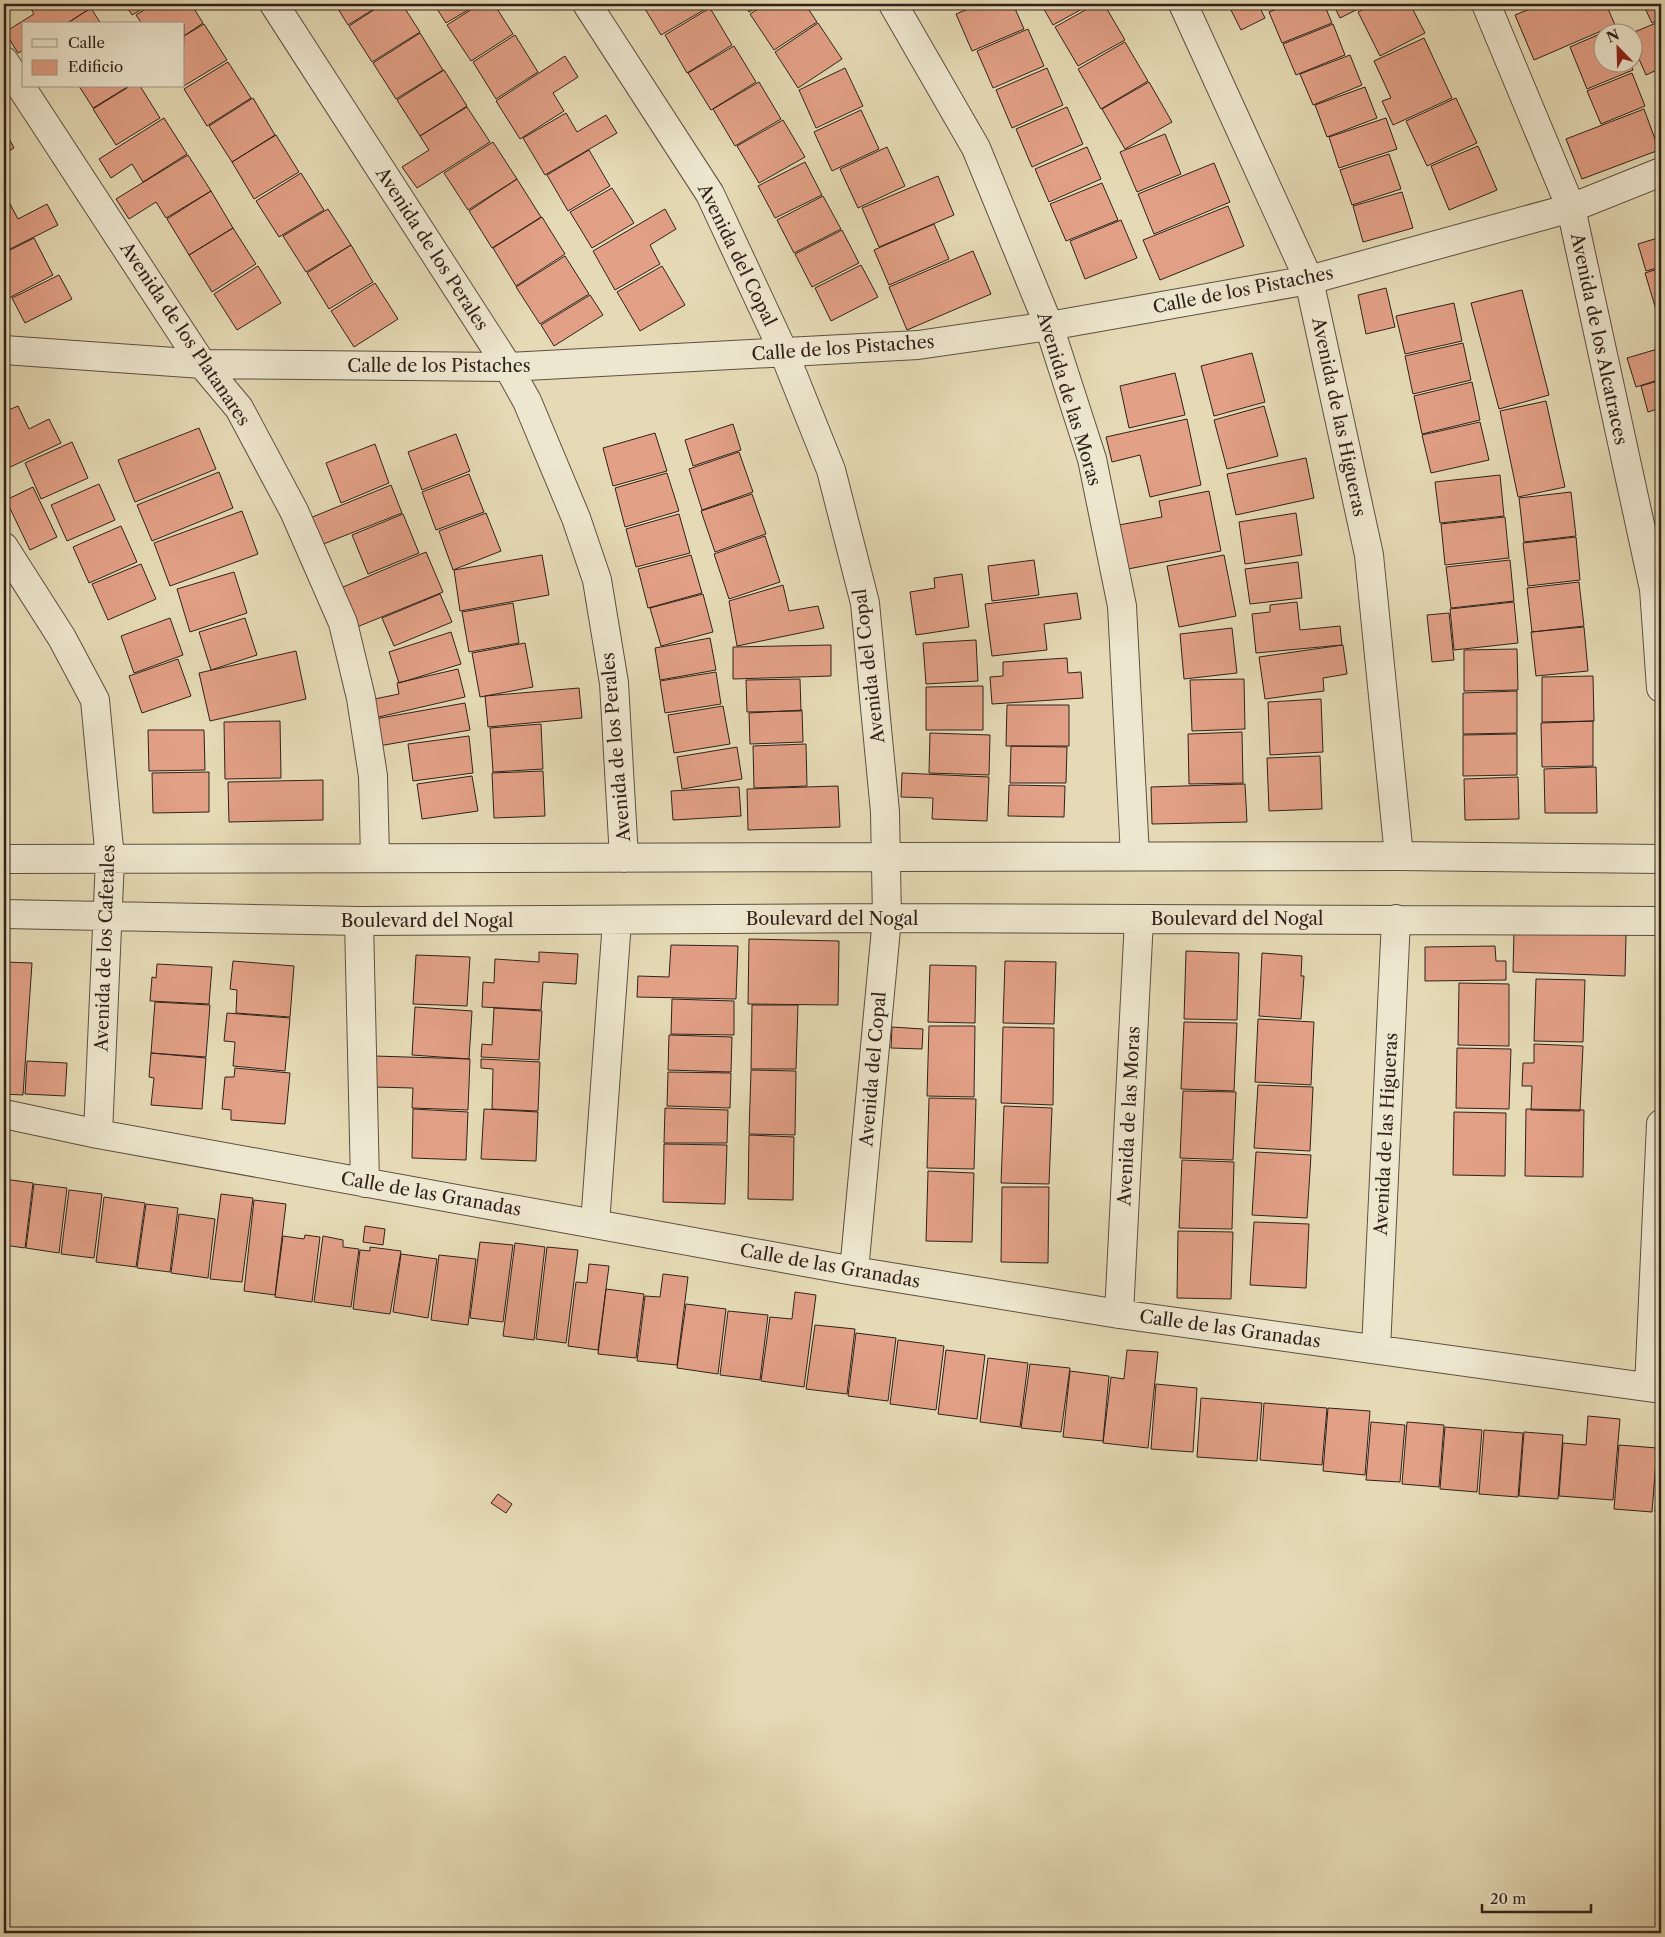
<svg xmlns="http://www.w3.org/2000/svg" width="1665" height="1937" font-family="'Libre Caslon Text',serif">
	<rect width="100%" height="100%" fill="#e5dab5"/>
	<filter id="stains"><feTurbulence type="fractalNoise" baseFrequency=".004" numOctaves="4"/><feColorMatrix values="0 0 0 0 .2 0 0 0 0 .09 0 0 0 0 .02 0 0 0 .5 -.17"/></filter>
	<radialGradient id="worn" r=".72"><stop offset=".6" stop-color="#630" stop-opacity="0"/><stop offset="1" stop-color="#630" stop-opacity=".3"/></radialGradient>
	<path fill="#e2a086" stroke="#31211a" d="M28 4H89L91 8 66 24H24V50L18 53 5 32 34 14Z
		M125 4H151L132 15Z
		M154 4H191L203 23 184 36V24H142L136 15Z
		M335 4H382L348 25Z
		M383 4H402L420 32 372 62 349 26Z
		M434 4H478L446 23Z
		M480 4H494L513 34 471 61 447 25Z
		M642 4H704L707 8 661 35Z
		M744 4H762L749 12Z
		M766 4H805L817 22 774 50 750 14Z
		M980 4H1013L1024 29 972 51 956 14Z
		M1041 4H1091L1053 25Z
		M1096 4H1104L1125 40 1078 66 1055 27Z
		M1239 4H1258L1265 18 1241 30 1230 8Z
		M1264 4H1281L1267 10Z
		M1290 4H1324L1332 23 1282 43 1269 12Z
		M1333 4H1368L1340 18Z
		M1374 4H1410L1425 33 1380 56 1358 12Z
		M1542 4H1606L1615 25 1534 60 1515 15Z
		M1643 4H1661V18L1652 23Z
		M91 8 101 24H66Z
		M710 8 732 45 687 73 665 35Z
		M1661 21V68L1646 75 1632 43V33Z
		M818 23 842 59 798 88 775 52Z
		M204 24 227 60 182 87 184 36Z
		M1333 24 1345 55 1296 75 1283 44Z
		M1028 29 1044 66 993 88 977 51Z
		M420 33 443 70 396 99 373 63Z
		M1602 33V62H1630L1633 70 1587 89 1570 47Z
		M515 35 538 72 496 99 473 62Z
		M1424 38 1452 98 1393 125 1382 101 1391 98 1374 61Z
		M1125 42 1148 81 1101 109 1078 69Z
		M734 46 756 82 711 110 688 73Z
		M1350 55 1362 85 1313 105 1300 74Z
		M565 56 578 77 553 93 564 111 520 139 496 101Z
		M228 62 251 98 207 126 184 89Z
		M845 68 863 106 816 128 799 90Z
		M1047 68 1063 105 1012 128 996 90Z
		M444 70 467 106 420 136 397 100Z
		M1632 73 1645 106 1601 124 1587 91Z
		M759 82 781 119 735 146 713 109Z
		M1149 82 1172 122 1125 149 1102 109Z
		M79 86H129L93 108Z
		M130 86H140L160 118 116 145 93 109Z
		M1365 87 1377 118 1327 137 1315 105Z
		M253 98 275 135 232 162 209 126Z
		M1456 98 1477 143 1427 166 1406 121Z
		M467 107 490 142 417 188 402 167 429 150 420 136Z
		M1067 107 1083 144 1032 167 1016 129Z
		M1644 109 1659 150 1582 179 1566 139Z
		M861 110 879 149 832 171 814 132Z
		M566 113 577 132 606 115 617 133 545 175 523 138Z
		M164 118 187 154 143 182 132 164 111 178 99 159Z
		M1386 118 1397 149 1339 168 1329 137Z
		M783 120 805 157 759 183 737 146Z
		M4 129 14 148 4 154Z
		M1165 134 1181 174 1137 192 1120 152Z
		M276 135 299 172 254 199 232 162Z
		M493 142 517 179 468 210 444 173Z
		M1478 146 1497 190 1449 210 1431 166Z
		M887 147 905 186 858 208 840 169Z
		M1087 147 1101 179 1049 202 1035 169Z
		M589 150 610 186 568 211 547 175Z
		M1389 154 1401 189 1352 205 1340 170Z
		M188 155 211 191 166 218 156 202 129 219 116 199Z
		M805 162 822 195 775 218 758 186Z
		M1214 163 1230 202 1154 234 1138 194Z
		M301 173 324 210 279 237 256 201Z
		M938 176 954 215 879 247 862 208Z
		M517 179 541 217 492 248 469 211Z
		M1102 183 1118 220 1066 241 1050 204Z
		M612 188 634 223 592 248 570 212Z
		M211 191 233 228 189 255 167 219Z
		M1402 192 1413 228 1363 242 1353 206Z
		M823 196 841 229 794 253 777 220Z
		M9 202 18 219 47 204 58 225 4 252V205Z
		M1228 206 1244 246 1160 280 1143 240Z
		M328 209 351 245 306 272 283 236Z
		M665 209 676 229 650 245 660 264 615 290 593 251Z
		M542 217 565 254 516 286 493 248Z
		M1121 220 1137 258 1085 279 1070 241Z
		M934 224 949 259 889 285 874 250Z
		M233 228 256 264 212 292 189 255Z
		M842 230 859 263 812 287 795 254Z
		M1661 237V267L1646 271 1638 244Z
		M34 238 53 275 9 298 4 287V253Z
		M351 245 373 282 329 309 307 273Z
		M973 251 991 294 907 330 889 287Z
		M565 256 589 294 540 324 516 287Z
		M861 265 878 297 831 321 815 288Z
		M258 266 281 303 237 330 214 294Z
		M662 266 685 305 640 331 617 292Z
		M1661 268V312L1657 313 1645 273Z
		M59 275 72 299 25 323 12 298Z
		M375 283 398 319 354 347 331 311Z
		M1386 288 1395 327 1366 334 1358 295Z
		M1522 290 1549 395 1499 409 1471 303Z
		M590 295 603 315 554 346 541 325Z
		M1454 303 1462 341 1405 354 1396 316Z
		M1463 343 1471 380 1413 394 1405 356Z
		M1661 348V379L1636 387 1627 358Z
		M1252 353 1265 402 1214 416 1201 366Z
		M1175 373 1185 415 1129 428 1120 386Z
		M1661 380V408L1648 412 1641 386Z
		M1472 382 1480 420 1422 434 1414 396Z
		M1546 401 1565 487 1518 497 1500 411Z
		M18 406 29 429 49 419 61 443 4 470V412Z
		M1264 406 1278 456 1227 469 1214 420Z
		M1187 419 1201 485 1150 497 1140 455 1112 462 1106 437Z
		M1480 422 1489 460 1431 473 1422 435Z
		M733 424 741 450 693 466 685 440Z
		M199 428 216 469 135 502 118 460Z
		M655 433 667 471 613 486 603 448Z
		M456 434 470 471 422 490 408 452Z
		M72 442 88 478 41 499 25 463Z
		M375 444 389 483 341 503 326 463Z
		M739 452 753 492 702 510 689 469Z
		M1306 458 1314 498 1236 515 1227 474Z
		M219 472 233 508 152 541 137 505Z
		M667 473 679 511 625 527 615 488Z
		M469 474 484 512 436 530 422 492Z
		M1500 475 1504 516 1440 523 1435 482Z
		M99 484 115 520 67 541 51 505Z
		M391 485 402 513 321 545 310 518Z
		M33 487 57 537 30 550 6 500Z
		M1209 491 1221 551 1128 569 1119 525 1162 517 1159 501Z
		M1571 492 1576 536 1524 542 1519 498Z
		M752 494 766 534 715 552 701 511Z
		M242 511 258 554 170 586 154 543Z
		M486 513 501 551 453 570 439 531Z
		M1296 513 1302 555 1245 564 1239 522Z
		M403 514 419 553 368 574 352 535Z
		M679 514 690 553 636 567 626 529Z
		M1505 517 1509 558 1445 565 1441 524Z
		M121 526 137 562 89 583 73 547Z
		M765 536 780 582 729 599 714 554Z
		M1576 537 1580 580 1528 586 1523 543Z
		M426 552 443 592 352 629 336 590Z
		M542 555 549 595 460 611 454 570Z
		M691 555 702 593 648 608 638 569Z
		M1224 555 1236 616 1179 627 1167 566Z
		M1034 560 1039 595 992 601 988 566Z
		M1510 560 1514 601 1451 608 1446 567Z
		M1298 562 1302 598 1250 604 1245 569Z
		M141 564 156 599 108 620 92 584Z
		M234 572 247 613 190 632 177 589Z
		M962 574 969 627 916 635 910 592 935 588 934 578Z
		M1579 582 1584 626 1532 632 1527 588Z
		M783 585 789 611 818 606 824 628 737 646 729 601Z
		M1077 593 1081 619 1044 624 1047 650 992 656 985 604Z
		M440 594 452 622 394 646 382 618Z
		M703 594 713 632 661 646 650 608Z
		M1297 602 1300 630 1340 626 1342 645 1256 653 1252 614 1270 612V605Z
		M1514 602 1518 643 1454 650 1450 609Z
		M513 603 519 643 469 652 462 612Z
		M1449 613 1454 660 1432 662 1427 615Z
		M170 618 183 655 134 673 121 636Z
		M245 618 257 655 211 670 199 632Z
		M1584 627 1588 671 1536 676 1531 632Z
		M1232 628 1237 673 1184 679 1180 634Z
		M451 632 461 664 399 683 389 652Z
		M710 638 716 670 660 680 655 648Z
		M976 640 978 681 926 684 923 643Z
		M525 643 533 687 480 697 472 653Z
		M831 645V676L733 679V647Z
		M1343 645 1347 674 1323 678 1324 691 1265 699 1259 657Z
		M1517 649 1518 690 1464 691V650Z
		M296 651 306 699 210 721 199 673Z
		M1067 658 1068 673 1081 672 1083 698 992 704 990 677 1003 676V662Z
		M178 659 191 696 142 713 129 676Z
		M458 669 465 697 370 719 365 701 399 694 397 683Z
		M716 672 721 704 665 713 660 681Z
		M1593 676 1594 721 1542 722V677Z
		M800 679 801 711 747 712 746 680Z
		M1244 679 1245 729 1192 731 1190 680Z
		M983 686V730H926V687Z
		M579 688 582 718 488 727 485 696Z
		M1517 691V733L1463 734V693Z
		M1321 699 1323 752 1270 755 1268 702Z
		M465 703 470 730 373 747 369 720Z
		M1007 705H1069V746H1006Z
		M723 706 730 744 674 753 668 715Z
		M802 710 803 742 750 744 749 713Z
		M280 721 281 778 225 779 224 722Z
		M1593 721V766L1542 767 1541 723Z
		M541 724 543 769 493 772 490 728Z
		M148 730H204L205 770 149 771Z
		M1242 732 1243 783 1189 784 1188 734Z
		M930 733 990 735 989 775 929 773Z
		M1517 734V775L1463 776V735Z
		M469 736 473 773 413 781 408 744Z
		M806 744 807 786 754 788 753 746Z
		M1011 746 1067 747 1066 783H1010Z
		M737 747 742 779 682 789 677 757Z
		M1320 756 1322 809 1269 811 1267 758Z
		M1596 767 1597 813H1545L1544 769Z
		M543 771 545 816 494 818 492 773Z
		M209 772V812L153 813 152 773Z
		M902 773 989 777 987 821 932 819 933 798 901 797Z
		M472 776 478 811 422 819 417 784Z
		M1518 777 1519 819 1465 820 1464 779Z
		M323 780V820L229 822 228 782Z
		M1245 784 1247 822 1152 824 1151 787Z
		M1009 785 1065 786 1064 817 1008 816Z
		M838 786 840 827 748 830 747 789Z
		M739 787 741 816 673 820 671 791Z
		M1514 932 1626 935 1625 976 1513 972Z
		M749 939 839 941 838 1005 748 1004Z
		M671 945 738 946 736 999 637 997 638 976 669 977Z
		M1495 946 1496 961H1506V980L1425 981V947Z
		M1186 951 1239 953 1237 1020 1184 1019Z
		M539 952 578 954 576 984 543 982 541 1010 482 1007 483 982 494 983 495 959 539 962Z
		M1262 953 1302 956 1301 976H1304L1301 1019 1259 1016Z
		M416 955 470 957 467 1006 413 1004Z
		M233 961 294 966 290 1017 236 1013 237 990 230 989Z
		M1005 961 1056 962 1054 1024 1003 1023Z
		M4 962 32 963 23 1095 4 1094Z
		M157 964 212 967 209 1004 150 1001 152 977 156 978Z
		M930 965 976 966 975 1023 928 1022Z
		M1536 979 1585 980 1583 1042 1534 1041Z
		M1459 983 1509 984V1046L1458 1045Z
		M672 999 734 1001V1035L671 1034Z
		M155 1002 210 1005 206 1057 151 1053Z
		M752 1005H798L796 1069H751Z
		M415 1007 472 1011 469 1059 412 1055Z
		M494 1008 542 1011 539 1060 481 1057 482 1044 492 1045Z
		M227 1013 290 1018 285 1071 233 1066 235 1042 224 1041Z
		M1258 1019 1314 1022 1311 1085 1255 1082Z
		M1184 1022 1237 1023 1234 1091 1181 1089Z
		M929 1026H975L974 1097 927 1096Z
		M892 1027 923 1029 922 1049 891 1048Z
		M1003 1027 1054 1028 1053 1105 1001 1103Z
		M669 1035 732 1037 731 1072 668 1070Z
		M1534 1044 1583 1046 1580 1111 1531 1110 1532 1086H1522L1523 1063H1534Z
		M1457 1048 1511 1049 1509 1109 1456 1108Z
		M151 1053 206 1058 202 1109 151 1105 154 1078 149 1077Z
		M375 1056 470 1059 468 1110 412 1108 413 1088 373 1087Z
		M481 1059 540 1062 538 1111 492 1109 493 1069 481 1068Z
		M27 1061 67 1063 65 1096 25 1094Z
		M235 1068 290 1073 285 1124 231 1120V1110L222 1109 225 1077H234Z
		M751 1070 796 1071 795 1135 749 1134Z
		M668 1072 731 1073 730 1108 667 1106Z
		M1258 1085 1313 1087 1310 1151 1254 1148Z
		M1183 1091 1236 1092 1233 1160 1180 1158Z
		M929 1098 976 1099 974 1169 927 1168Z
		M1004 1106 1052 1108 1049 1184 1001 1183Z
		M665 1108 728 1110 727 1143H664Z
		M413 1109 468 1112 466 1160 412 1158Z
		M484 1109 538 1112 536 1161 481 1159Z
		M1526 1109 1584 1110 1583 1177 1525 1176Z
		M1454 1112 1506 1113 1505 1176 1453 1175Z
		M749 1135 794 1137 793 1200 748 1199Z
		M664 1144 727 1145 725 1204 663 1202Z
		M1256 1152 1311 1155 1307 1218 1252 1215Z
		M1182 1160 1234 1162 1232 1229 1179 1228Z
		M928 1171 974 1173 972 1242 926 1241Z
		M4 1179 33 1183 25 1248 4 1245Z
		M34 1184 67 1188 59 1253 26 1248Z
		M1002 1187H1049L1048 1263 1001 1262Z
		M69 1190 102 1194 94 1258 61 1254Z
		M221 1194 253 1198 242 1282 210 1279Z
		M104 1197 145 1203 136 1267 96 1262Z
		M254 1200 286 1204 275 1295 244 1291Z
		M146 1204 178 1208 170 1272 137 1268Z
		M179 1214 215 1219 208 1278 171 1273Z
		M1254 1222 1309 1224 1306 1288 1250 1285Z
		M365 1226 385 1229 383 1245 363 1242Z
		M1178 1231 1233 1232 1231 1299 1177 1298Z
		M305 1235 320 1237 312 1302 275 1297 283 1236 304 1239Z
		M323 1236 343 1240V1247L359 1249 351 1307 314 1302Z
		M480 1242 513 1245 503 1322 470 1318Z
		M515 1243 545 1247 534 1340 503 1336Z
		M370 1247 401 1251 390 1314 353 1309 360 1250 370 1251Z
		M547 1247 578 1250 566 1343 536 1339Z
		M401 1254 437 1259 428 1318 393 1312Z
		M439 1255 476 1259 468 1325 431 1320Z
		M589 1264 609 1266 598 1350 568 1346 576 1282 587 1283Z
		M663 1274 688 1277 677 1365 637 1361 645 1296 660 1297Z
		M606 1289 644 1294 636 1358 598 1354Z
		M795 1292 816 1295 804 1387 761 1381 770 1317 792 1319Z
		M686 1304 726 1309 718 1374 677 1368Z
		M728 1311 768 1315 760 1380 720 1375Z
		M815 1325 855 1329 847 1394 806 1389Z
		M856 1333 896 1338 888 1401 848 1396Z
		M898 1340 944 1346 936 1410 890 1404Z
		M946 1350 985 1355 977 1419 938 1414Z
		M1127 1350 1158 1352 1148 1448 1103 1443 1111 1377 1124 1379Z
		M988 1358 1028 1363 1020 1427 980 1422Z
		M1030 1364 1070 1368 1061 1432 1021 1428Z
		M1070 1371 1109 1376 1103 1441 1063 1437Z
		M1156 1384 1197 1388 1193 1452 1151 1449Z
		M1201 1398 1262 1403 1257 1461 1197 1457Z
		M1264 1403 1327 1408 1322 1465 1260 1460Z
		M1328 1408 1370 1411 1365 1475 1323 1471Z
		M1588 1416 1620 1419 1613 1500 1559 1496 1563 1443 1586 1445Z
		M1371 1422 1405 1425 1400 1482 1366 1480Z
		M1407 1422 1444 1425 1439 1487 1402 1484Z
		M1445 1427 1482 1430 1477 1492 1440 1489Z
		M1484 1430 1523 1433 1518 1497 1479 1494Z
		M1524 1432 1563 1435 1558 1499 1519 1496Z
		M1619 1445 1657 1448 1652 1512 1614 1509Z
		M1660 1449H1661V1513L1655 1512Z
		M498 1494 512 1504 506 1513 491 1503Z"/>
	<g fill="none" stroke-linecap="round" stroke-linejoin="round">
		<defs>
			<path id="minor" d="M274 4 508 367 527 401 576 518 597 580 614 683 624 858
				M587 4 710 194 784 353 831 470 865 603 885 812 887 918 854 1271
				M893 4 976 148 1049 326 1092 459 1122 606 1135 856
				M1183 4 1309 280 1369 555 1399 856
				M1486 4 1571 208 1654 589 1661 688
				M4 61 202 364 239 408 294 511 343 623 361 698 373 776 375 858
				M4 350 202 364 508 367 918 345 1049 326 1309 280 1571 208 1661 172
				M4 547 62 638 95 700 110 859 98 1134
				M4 859 1399 856 1661 859
				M4 914 359 921 887 918 1661 921
				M359 921 365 1183
				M4 1114 98 1134 854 1271 1119 1314 1661 1389
				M595 1224 617 921
				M1119 1314 1139 919
				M1376 1349 1396 919
				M1649 1387 1661 1124"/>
		</defs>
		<use href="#minor" stroke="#5e4f41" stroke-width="30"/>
		<use href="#minor" stroke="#eee7cf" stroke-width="28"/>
	</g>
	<g text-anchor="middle" stroke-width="4" stroke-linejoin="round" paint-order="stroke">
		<g font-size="18" fill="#31211a" stroke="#eee7cf">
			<text transform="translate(432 249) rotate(57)" y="6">Avenida de los Perales</text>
			<text transform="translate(737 255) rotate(64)" y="6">Avenida del Copal</text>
			<text transform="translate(1243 290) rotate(-11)" y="6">Calle de los Pistaches</text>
			<text transform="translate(185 334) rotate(56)" y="6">Avenida de los Platanares</text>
			<text transform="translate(1599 339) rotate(78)" y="6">Avenida de los Alcatraces</text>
			<text transform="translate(843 348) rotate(-4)" y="6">Calle de los Pistaches</text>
			<text x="439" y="372">Calle de los Pistaches</text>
			<text transform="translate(1069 399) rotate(73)" y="6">Avenida de las Moras</text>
			<text transform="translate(1339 417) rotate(78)" y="6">Avenida de las Higueras</text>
			<text transform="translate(869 666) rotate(-97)" y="6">Avenida del Copal</text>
			<text transform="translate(616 747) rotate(-95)" y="6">Avenida de los Perales</text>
			<text x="832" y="925">Boulevard del Nogal</text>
			<text x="1237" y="925">Boulevard del Nogal</text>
			<text x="427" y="927">Boulevard del Nogal</text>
			<text transform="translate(105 948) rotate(-88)" y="6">Avenida de los Cafetales</text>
			<text transform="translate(873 1069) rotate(-85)" y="6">Avenida del Copal</text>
			<text transform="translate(1129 1116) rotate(-87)" y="6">Avenida de las Moras</text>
			<text transform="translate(1386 1134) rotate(-87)" y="6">Avenida de las Higueras</text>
			<text transform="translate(431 1194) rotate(10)" y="6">Calle de las Granadas</text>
			<text transform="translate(830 1266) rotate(10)" y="6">Calle de las Granadas</text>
			<text transform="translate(1230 1329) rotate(8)" y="6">Calle de las Granadas</text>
		</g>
	</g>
	<rect width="1665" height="1937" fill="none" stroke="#e5dab5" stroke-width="20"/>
	<rect x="5" y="5" width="1655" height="1927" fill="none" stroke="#31211a" stroke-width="2.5"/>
	<rect x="10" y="10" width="1645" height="1917" fill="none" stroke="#31211a"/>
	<rect x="22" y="22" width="162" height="65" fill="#eee7cf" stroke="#a29887"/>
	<rect x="32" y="39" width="25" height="8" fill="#eee7cf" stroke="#a29887"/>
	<text x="68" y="48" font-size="15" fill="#31211a">Calle</text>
	<rect x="32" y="60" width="25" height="15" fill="#e2a086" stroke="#a29887"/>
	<text x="68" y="72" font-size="15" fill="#31211a">Edificio</text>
	<g transform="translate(1618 48) rotate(337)"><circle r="24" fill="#eee7cf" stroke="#a29887"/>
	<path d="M0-4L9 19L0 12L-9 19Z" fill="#8f2418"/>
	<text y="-8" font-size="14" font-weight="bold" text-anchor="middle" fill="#31211a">N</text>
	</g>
	<path d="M1482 1904v8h109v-8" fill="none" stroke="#31211a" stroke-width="2.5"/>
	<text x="1490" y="1904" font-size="15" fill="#31211a" stroke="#eee7cf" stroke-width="4" paint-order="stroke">20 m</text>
	<rect width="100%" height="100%" filter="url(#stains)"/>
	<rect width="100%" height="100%" fill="url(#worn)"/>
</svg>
